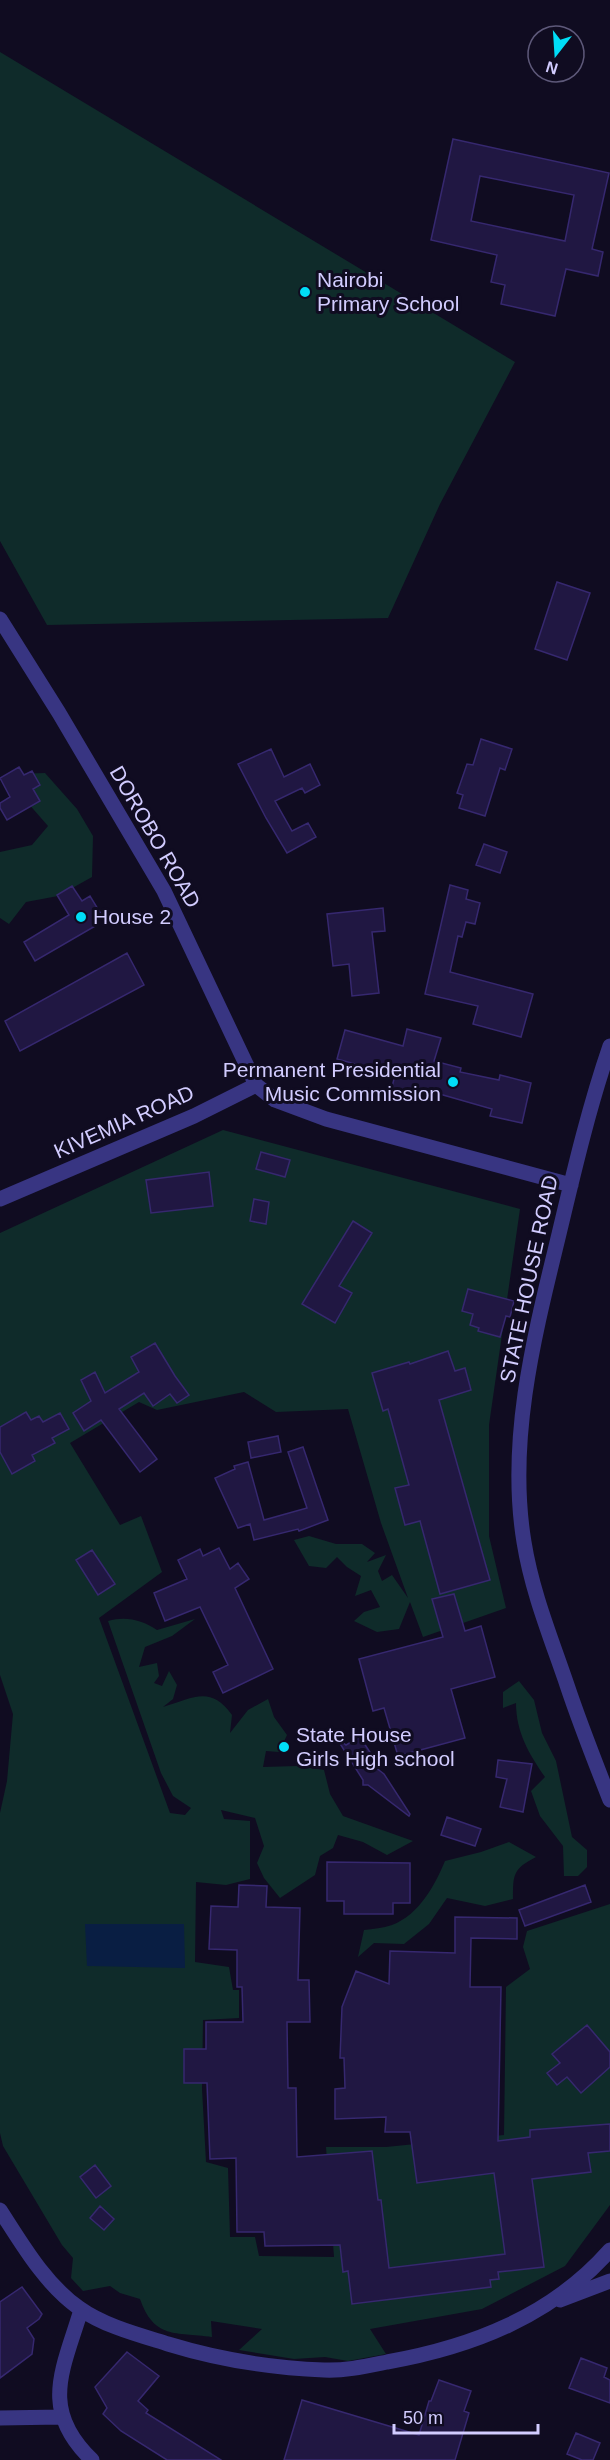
<svg xmlns="http://www.w3.org/2000/svg" width="610" height="2460" font-family="Helvetica,sans-serif">
	<rect width="100%" height="100%" fill="#100c21"/>
	<path fill="#0f2b2a" d="M0 52 515 362 440 504 388 618 47 625 0 541Z
		M45 773 77 809 93 836 92 877 58 896 26 902 9 924 0 918V852L32 845 48 826 27 802 16 774Z
		M223 1130 520 1209 489 1425V1536L506 1608 423 1637 410 1602 399 1629 377 1632 354 1621 364 1612 380 1607 371 1590 355 1596 361 1576 347 1567 337 1557 326 1568 309 1566 294 1540 309 1536 336 1544H362L375 1553 367 1562 386 1555 378 1571 382 1581 392 1575 408 1598 381 1523 348 1409 276 1412 244 1392 157 1410 139 1402 70 1443 120 1525 141 1516 162 1572 99 1618 170 1813 185 1815 191 1808 173 1796 161 1773 108 1621C126 1616 142 1620 157 1630L195 1619 172 1636 145 1647 139 1667 157 1663 159 1676 154 1683 162 1686 169 1671 177 1685 173 1699 163 1707C194 1698 210 1685 232 1715L230 1733 248 1710 268 1699 274 1717 287 1735 279 1752 266 1751 263 1767 297 1766 324 1770 330 1794 343 1816 413 1841 387 1855 363 1842 338 1835 333 1848 320 1856 315 1875 280 1898 264 1878 257 1863 264 1846 255 1818 221 1810 224 1819 250 1821V1879L226 1885 196 1882 195 1962 229 1967 233 1990H239V2018L203 2020 202 2089 206 2162 228 2168 230 2237H255L259 2256 334 2257 326 2147H386L504 2135 506 1987 530 1969 523 1947 527 1931 610 1904V2205L565 2266 482 2309 370 2329 386 2354 348 2361 325 2357 294 2359 239 2350 262 2329 211 2321 212 2337C175 2332 154 2339 140 2299L120 2293 110 2286 83 2291 71 2278 73 2258 62 2245 3 2146 0 2133V1813L7 1781 13 1714 0 1675V1233Z
		M519 1681 534 1700 542 1733 556 1761 572 1837 587 1850V1867L578 1876H564L563 1846 540 1816 531 1791 545 1777C529 1754 516 1732 516 1703L503 1708V1692Z
		M509 1842 536 1857C513 1869 513 1874 513 1899L485 1906 447 1898 429 1924 404 1944 374 1943 358 1957 364 1930C373 1929 383 1928 392 1925 419 1915 435 1885 445 1861L481 1852Z"/>
	<path fill="#091e43" d="M85 1924H184L185 1968 87 1966Z"/>
	<path fill="#201742" stroke="#36286f" stroke-width="1.5" fill-rule="evenodd" d="M453 139 609 173 592 249 603 252 598 276 566 269 555 316 501 304 505 285 491 282 497 255 431 240ZM480 176 574 195 565 241 471 221Z
		M557 582 590 593 567 660 535 649Z
		M481 739 512 749 505 770 500 768 485 816 459 808 463 795 457 793 467 764 473 765Z
		M271 749 284 777 310 764 320 785 305 793 302 788 275 801 292 831 308 823 316 837 287 853 266 818 238 764Z
		M19 767 24 775 32 771 40 785 33 789 40 801 7 820 0 808V803L10 797 0 778Z
		M484 844 507 852 500 873 476 865Z
		M450 885 468 890 466 899 480 903 475 924 466 922 462 937 458 936 450 972 533 994 521 1037 473 1024 478 1006 425 994Z
		M72 886 82 901 90 896 101 914 93 919 97 925 35 961 24 942 69 915 57 895Z
		M383 908 385 931 372 932 379 993 352 996 349 964 333 966 327 914Z
		M127 953 144 985 20 1051 5 1021Z
		M407 1029 441 1038 434 1061 461 1068 460 1072 499 1080 500 1075 531 1083 522 1123 490 1116 492 1109 429 1091 426 1101 391 1091 395 1075 337 1059 345 1030 403 1046Z
		M261 1152 290 1160 285 1177 256 1169Z
		M209 1172 213 1206 151 1213 146 1180Z
		M254 1199 269 1202 266 1224 250 1221Z
		M353 1221 372 1233 339 1286 352 1293 335 1323 302 1304Z
		M468 1289 514 1301 510 1317 506 1316 500 1337 478 1331 479 1328 470 1325 473 1314 462 1311Z
		M155 1343 175 1376 189 1395 177 1403 170 1394 153 1406 144 1393 119 1409 157 1459 140 1472 101 1420 84 1431 73 1413 91 1401 81 1380 95 1372 105 1393 139 1372 131 1357Z
		M448 1351 455 1371 465 1368 471 1390 439 1400 490 1580 440 1594 420 1521 405 1525 395 1488 409 1485 388 1409 383 1411 372 1373 409 1362 410 1364Z
		M26 1412 31 1420 39 1416 43 1422 60 1413 69 1429 52 1438 55 1443 32 1455 35 1461 12 1474 0 1452V1427Z
		M278 1436 281 1452 251 1458 248 1442Z
		M303 1447 328 1520 299 1531 298 1529 254 1540 250 1524 238 1528 215 1478 235 1469 234 1466 248 1462 264 1520 307 1508 288 1452Z
		M219 1548 230 1569 238 1563 249 1579 235 1588 273 1669 223 1693 213 1672 228 1665 200 1607 165 1621 154 1593 187 1579 178 1560 200 1549 203 1556Z
		M92 1550 115 1584 98 1595 76 1560Z
		M454 1594 465 1631 481 1626 495 1677 451 1689 465 1738 398 1756 384 1708 373 1711 359 1659 443 1637 432 1599Z
		M360 1737 377 1763 371 1764 384 1774 410 1814 409 1816 368 1785H363V1780L339 1742 341 1741 346 1745Z
		M498 1760 532 1764 523 1812 500 1807 507 1779 496 1777Z
		M447 1817 481 1829 475 1846 441 1835Z
		M327 1862 410 1863V1903H393V1914H344V1901H327Z
		M239 1885 267 1886 266 1907 300 1908 298 1980H309L310 2022H287L288 2088H296L297 2157 372 2151 378 2200H381L389 2268 505 2254 494 2173 417 2183 410 2132H385L386 2117 335 2119V2089L345 2088 344 2058H340L342 2007 356 1971 389 1984 390 1951 455 1953V1917L517 1918V1939L471 1938 470 1987H501L498 2141 530 2137V2130L610 2124V2151L588 2153 591 2172 532 2179 544 2267 498 2272 499 2279 490 2280 491 2287 352 2304 348 2271 343 2272 340 2245 265 2246 264 2232H237L236 2158 210 2159 207 2083H184V2049H206V2022H243L242 1987H237V1950L209 1949 211 1906 238 1907Z
		M585 1885 591 1902 525 1926 519 1910Z
		M587 2025 610 2052V2067L581 2093 567 2077 557 2085 547 2073 560 2063 552 2054Z
		M95 2165 111 2186 96 2198 80 2177Z
		M100 2206 114 2219 104 2230 90 2218Z
		M22 2287 42 2314 39 2319 27 2328 34 2339 32 2354 0 2378V2302Z
		M127 2352 159 2376 138 2401 148 2410 146 2413 221 2460H167L121 2431 103 2414 107 2408 95 2387Z
		M581 2358 607 2368 604 2377 610 2380V2403L569 2388Z
		M439 2380 471 2391 464 2411 469 2413 455 2460H284L302 2400 419 2435 429 2401H431Z
		M576 2433 600 2443 593 2460H582L567 2454Z"/>
	<g fill="none" stroke-linecap="round" stroke-linejoin="round">
		<path stroke="#383582" stroke-width="15" d="M0 619 59 713 164 891 256 1085 275 1100 326 1119 571 1185
			M610 1046C589 1107 574 1171 559 1234 535 1333 507 1439 524 1542 532 1592 551 1638 567 1685 580 1724 595 1762 610 1800
			M0 1199 194 1116 256 1085
			M0 2210C22 2244 45 2284 79 2308 104 2326 139 2335 168 2344 217 2359 272 2368 324 2370 345 2371 367 2366 387 2362 472 2347 552 2316 610 2250
			M560 2300 610 2281
			M81 2310C63 2370 39 2409 92 2460
			M0 2418 61 2417"/>
	</g>
	<g fill="#00ddf7" stroke="#100c21" stroke-width="2">
		<circle cx="305" cy="292" r="6"/>
		<circle cx="81" cy="917" r="6"/>
		<circle cx="453" cy="1082" r="6"/>
		<circle cx="284" cy="1747" r="6"/>
	</g>
	<g text-anchor="middle" stroke-width="6" stroke-linejoin="round" paint-order="stroke">
		<g font-size="21" fill="#d2ccff" stroke="#100c21" text-anchor="start">
			<text x="317" y="287">Nairobi<tspan x="317" dy="24">Primary School</tspan></text>
			<text x="93" y="924">House 2</text>
			<text x="441" y="1077" text-anchor="end">Permanent Presidential<tspan x="441" dy="24">Music Commission</tspan></text>
			<text x="296" y="1742">State House<tspan x="296" dy="24">Girls High school</tspan></text>
		</g>
		<g font-size="21" fill="#d2ccff" stroke="#100c21">
			<text transform="translate(155 837) rotate(60)" y="7">DOROBO ROAD</text>
			<text transform="translate(124 1122) rotate(-24)" y="7">KIVEMIA ROAD</text>
			<text transform="translate(529 1279) rotate(-78)" y="7">STATE HOUSE ROAD</text>
		</g>
	</g>
	<g transform="translate(556 54) rotate(197)"><circle r="28" fill="#100c21" stroke="#5e597a" stroke-width="1.5"/>
	<path d="M0-4.5L10 22L0 15L-10 22Z" fill="#00ddf7"/>
	<text y="-9" font-size="16" font-weight="bold" text-anchor="middle" fill="#d2ccff">N</text>
	</g>
	<path d="M394 2424v9h144v-9" fill="none" stroke="#d2ccff" stroke-width="3"/>
	<text x="403" y="2424" font-size="18" fill="#d2ccff" stroke="#100c21" stroke-width="4.5" paint-order="stroke">50 m</text>
</svg>
